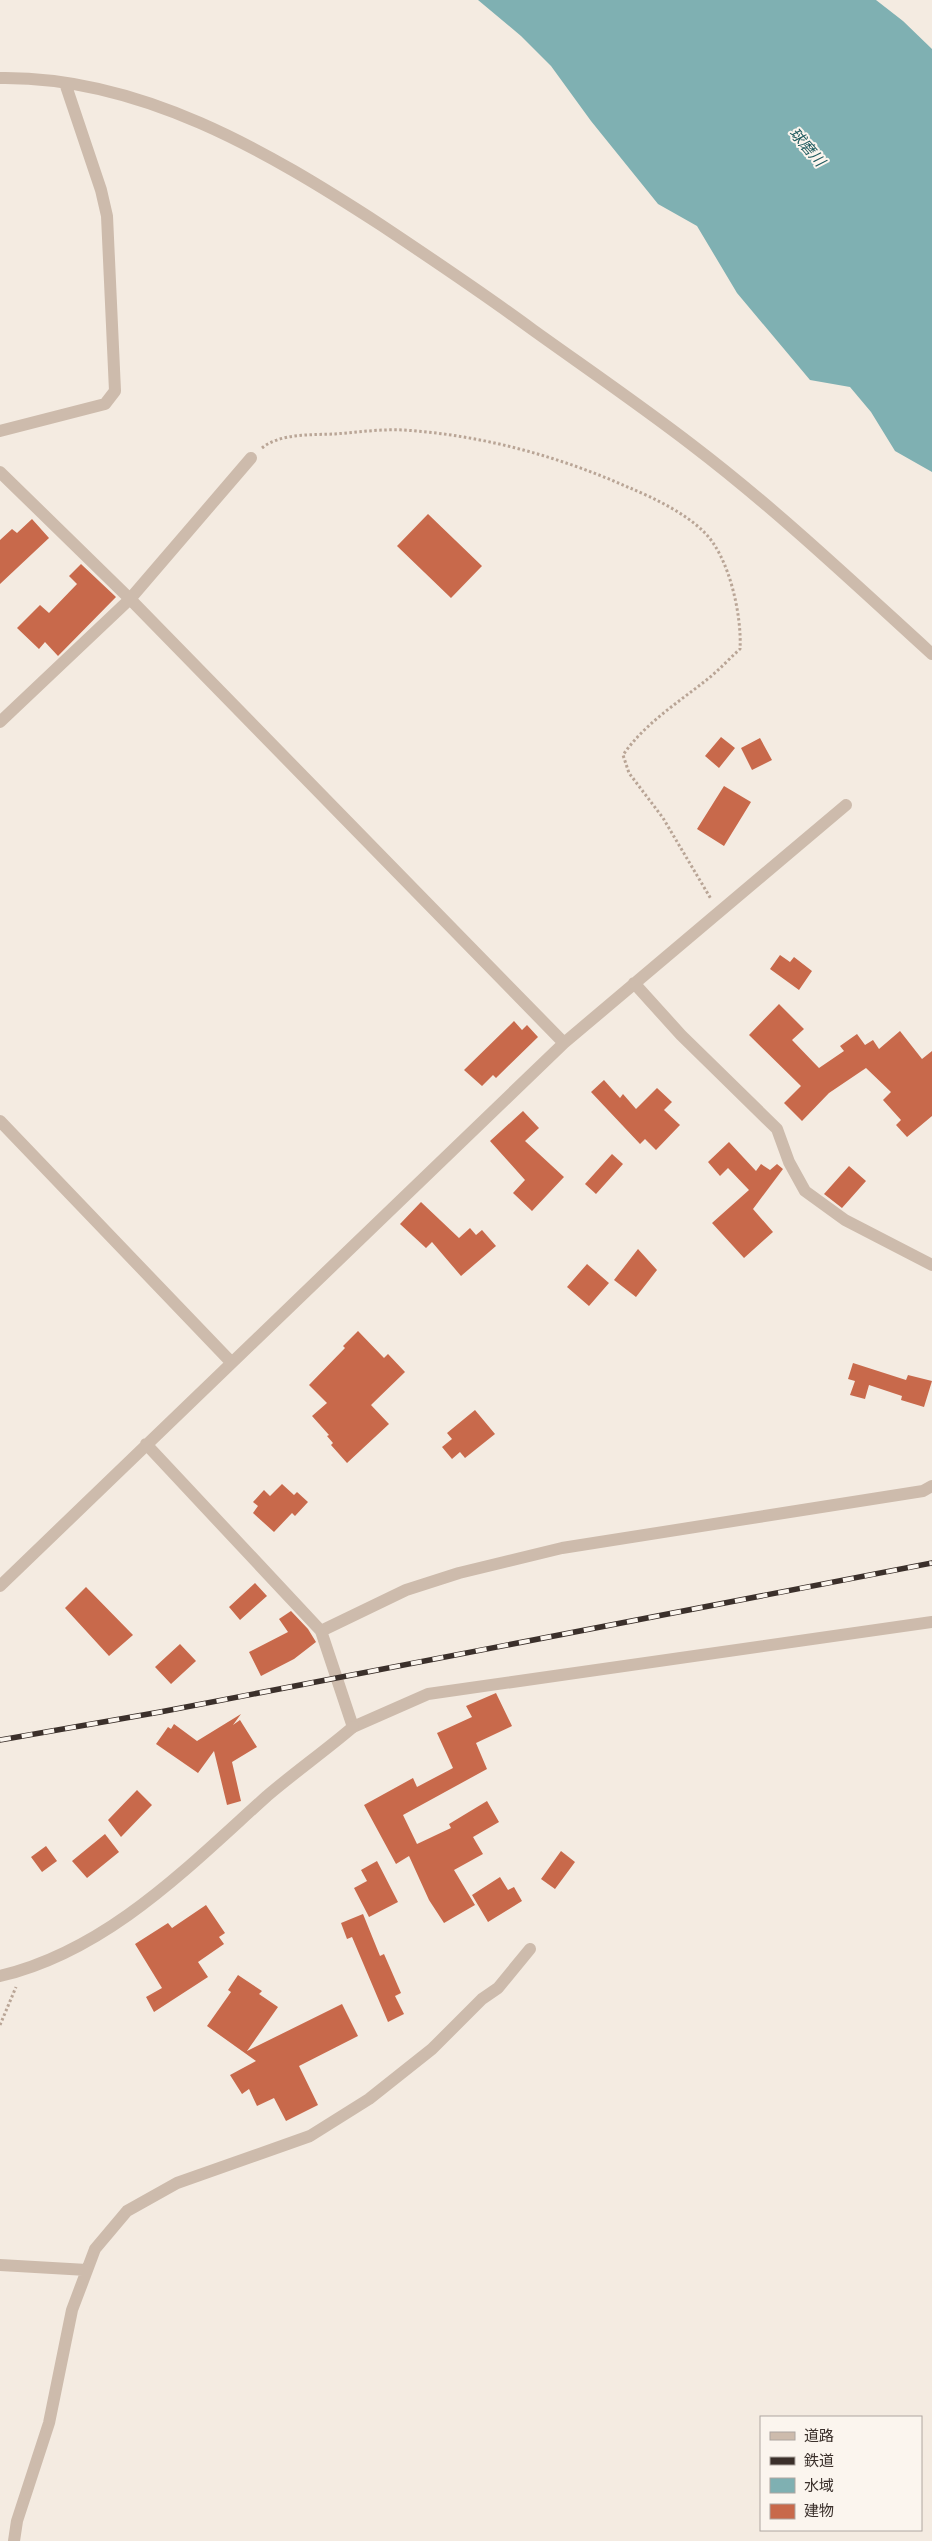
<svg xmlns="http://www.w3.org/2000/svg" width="932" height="2541" font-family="'Fira Sans','Noto Sans JP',sans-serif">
	<rect width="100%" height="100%" fill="#f4ebe1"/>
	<path fill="#7fb0b2" d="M478 0H876L903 21 932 49V472L895 451 871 412 850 387 810 380 737 293 697 226 658 204 591 121 551 66 521 36Z"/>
	<path fill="#c8694b" d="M428 514 482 566 451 598 397 546Z
		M32 519 49 538 0 584V540L12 529 17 533Z
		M81 564 116 597 58 656 45 642 39 649 17 628 40 605 49 613 77 584 69 576Z
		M721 737 735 748 719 768 705 756Z
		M760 738 772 760 752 770 741 748Z
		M724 786 751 802 724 846 697 829Z
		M780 955 790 962 794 957 812 971 799 990 770 969Z
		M779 1004 804 1029 792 1040 819 1068 844 1051 840 1046 857 1034 865 1045 873 1040 879 1049 900 1031 922 1059 932 1051V1116L907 1137 896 1125 901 1120 883 1100 891 1092 866 1068 829 1093 802 1121 784 1103 801 1086 749 1035Z
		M514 1021 522 1030 527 1025 538 1037 496 1078 493 1075 482 1086 464 1070Z
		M604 1080 620 1098 623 1094 636 1109 657 1088 672 1102 664 1110 680 1125 656 1150 645 1139 640 1144 591 1092Z
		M523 1111 539 1128 525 1141 564 1177 532 1211 513 1193 525 1180 490 1141Z
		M729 1142 756 1171 761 1164 770 1170 777 1164 783 1169 753 1209 773 1232 744 1258 712 1223 749 1190 728 1168 720 1176 708 1162Z
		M612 1154 623 1164 596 1194 585 1184Z
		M849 1166 866 1181 842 1208 824 1194Z
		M421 1202 459 1238 470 1228 476 1235 482 1230 496 1246 461 1276 432 1242 426 1248 400 1224Z
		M638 1249 657 1270 636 1297 614 1280Z
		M587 1264 609 1283 589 1306 567 1287Z
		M358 1331 384 1358 388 1354 405 1372 371 1405 389 1424 347 1463 331 1445 333 1443 327 1436 329 1435 312 1416 327 1403 309 1385 345 1348 343 1346Z
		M853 1363 906 1380 908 1375 932 1381 924 1407 901 1400 902 1396 869 1385 865 1399 850 1395 855 1381 848 1379Z
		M475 1410 495 1434 465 1458 460 1452 452 1459 442 1447 452 1439 447 1433Z
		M282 1484 294 1495 297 1492 308 1502 295 1516 292 1513 274 1532 253 1513 258 1506 253 1502 264 1490 270 1496Z
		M255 1583 267 1596 240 1620 229 1607Z
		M86 1587 133 1635 109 1656 65 1608Z
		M291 1611 308 1629 316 1642 294 1659 261 1676 249 1652 288 1632 279 1619Z
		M180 1644 196 1661 171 1684 155 1667Z
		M496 1693 512 1726 476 1743 487 1769 403 1815 417 1844 451 1828 449 1824 487 1801 499 1822 473 1837 483 1854 454 1870 475 1905 444 1923 429 1900 409 1856 396 1864 364 1805 413 1778 417 1787 453 1768 437 1733 472 1717 466 1706Z
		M241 1714 233 1725 240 1720 257 1747 232 1762 241 1801 227 1805 214 1751 198 1773 156 1744 168 1727 171 1729 174 1724 197 1741Z
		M137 1790 152 1805 121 1837 108 1820Z
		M105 1834 119 1852 87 1878 72 1861Z
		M46 1846 57 1861 42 1872 31 1857Z
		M561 1851 575 1862 555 1889 541 1879Z
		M377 1861 398 1902 369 1917 354 1888 367 1881 361 1870Z
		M500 1877 508 1890 514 1887 522 1901 488 1922 472 1895Z
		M206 1905 225 1933 219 1937 224 1944 198 1962 208 1977 154 2012 146 1997 162 1988 135 1944 168 1923 172 1928Z
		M363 1914 380 1956 384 1954 401 1993 395 1996 404 2014 388 2022 352 1937 347 1939 341 1923Z
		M238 1975 262 1991 259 1994 278 2007 247 2051 342 2004 358 2036 299 2066 318 2105 286 2121 274 2098 257 2106 249 2089 242 2094 230 2075 256 2061 207 2026 231 1992 228 1990Z"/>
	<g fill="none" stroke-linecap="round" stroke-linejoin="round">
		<path stroke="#b9a596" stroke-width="3" stroke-dasharray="2.5 2.5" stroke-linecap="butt" d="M262 448C280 433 313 435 335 434 358 432 381 429 403 430 482 435 558 456 630 488 654 498 685 513 704 532 729 556 742 615 740 649 730 658 720 669 709 678 679 702 645 723 623 755L629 773 663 818 711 899
			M0 2025 16 1987"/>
		<path stroke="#cdbbac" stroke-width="12" d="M0 78C140 76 267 151 381 225 432 259 483 293 533 330 586 368 640 405 692 445 776 509 854 583 932 654
			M0 431 105 404 115 391 107 216 101 190 65 83
			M0 472 130 599 564 1043
			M0 722 130 599 251 458
			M634 983 681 1035 777 1129 789 1162 805 1191 845 1220 932 1265
			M0 1121 231 1362
			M146 1444 321 1631 353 1727 428 1694 932 1622
			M0 1586 564 1043 846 805
			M321 1631 406 1590 459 1573 562 1548 923 1491 932 1486
			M0 2265 87 2270
			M14 2541 17 2521 49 2423 72 2310 95 2249 127 2211 177 2183 310 2136 369 2099 432 2049 482 1999 498 1988 530 1949"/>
		<path stroke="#cdbbac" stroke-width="12" d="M0 1976C107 1951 188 1867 267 1796 295 1772 325 1751 353 1727"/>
		<defs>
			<path id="rail" d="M0 1740 160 1712 932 1563"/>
		</defs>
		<use href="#rail" stroke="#3b302b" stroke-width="5.5"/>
		<use href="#rail" stroke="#fbf5ee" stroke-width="4" stroke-dasharray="11" stroke-linecap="butt"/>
	</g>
	<g text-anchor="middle" stroke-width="4" stroke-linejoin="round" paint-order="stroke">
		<g font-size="15" font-style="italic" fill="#1f5a5e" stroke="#fbf5ee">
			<text transform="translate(807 147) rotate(49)" y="5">球磨川</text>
		</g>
	</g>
	<rect x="760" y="2416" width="162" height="115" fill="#fbf5ee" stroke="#aea6a0"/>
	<rect x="770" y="2432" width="25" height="8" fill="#cdbbac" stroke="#aea6a0"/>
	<text x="804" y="2441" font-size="15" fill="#3b302b">道路</text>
	<rect x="770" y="2457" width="25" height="8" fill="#3b302b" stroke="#aea6a0"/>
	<text x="804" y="2466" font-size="15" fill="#3b302b">鉄道</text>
	<rect x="770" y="2478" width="25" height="15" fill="#7fb0b2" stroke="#aea6a0"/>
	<text x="804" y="2491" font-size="15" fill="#3b302b">水域</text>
	<rect x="770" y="2504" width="25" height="15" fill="#c8694b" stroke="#aea6a0"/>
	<text x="804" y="2516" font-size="15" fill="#3b302b">建物</text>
</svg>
